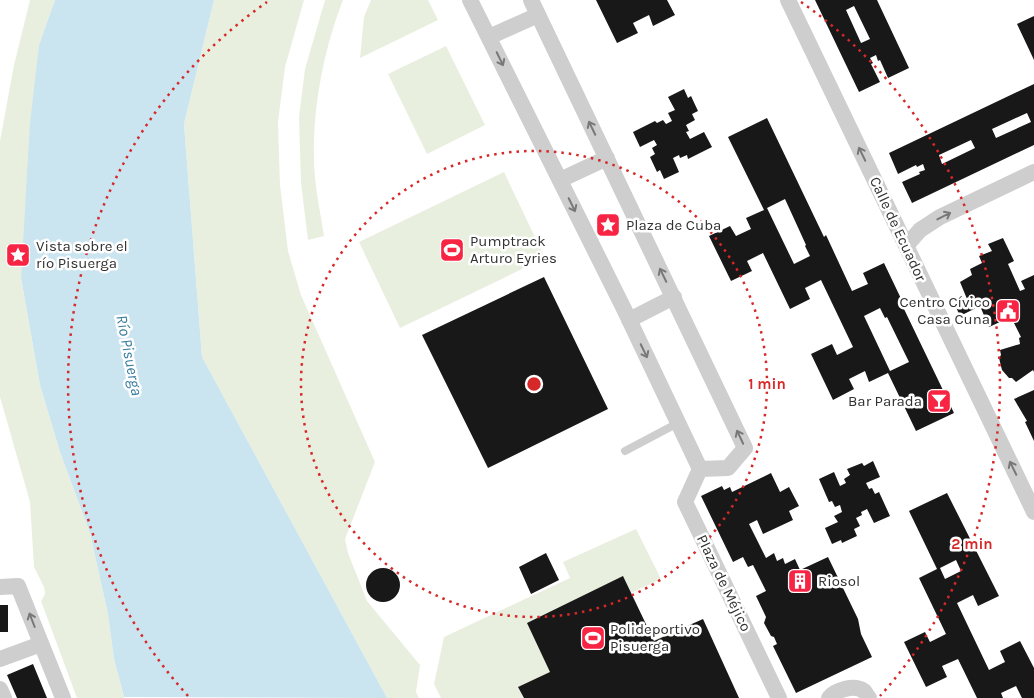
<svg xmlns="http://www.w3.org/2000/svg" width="1034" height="698" font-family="Karla,sans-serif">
	<rect width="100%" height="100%" fill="#fff"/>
	<path fill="#e9efdf" d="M30 0H55L39 45 21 278 40 385 60 452 90 533 108 614 114 659 124 698H77L41 601 45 594 44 587 34 567 30 502 0 397V141L14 65Z
		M214 0H304L285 67 278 122 280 185 288 251 301 295 375 462 345 539 348 553 367 601 420 665 416 692 419 698H387L202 357 184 124Z
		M325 0H343C322 54 310 120 315 178 317 197 321 217 324 236L308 240 301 183 299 117 305 69Z
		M371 0H428L438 20 360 58 364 17Z
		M446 46 485 125 427 154 388 74Z
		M504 172 545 258 400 328 359 242Z
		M636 529 661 579 631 593 654 640 703 619 739 698H441L434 684 444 637 570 578 563 562Z"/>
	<path fill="#cae4f0" d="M55 0H214L184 124 202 357 387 698 124 697 114 659 108 614 90 533 60 452 40 385 21 278 30 123 39 45Z"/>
	<path fill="#181818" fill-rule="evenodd" d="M596 0H667L675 15 653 26 649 15 633 23 638 33 617 43Z
		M815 0H877L909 68 888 78 880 60 878 61 876 55 870 58 873 63 871 64 880 82 859 92ZM854 6 870 39 861 43 846 10Z
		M1034 16V60L1017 24Z
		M1034 84V145L912 203 902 182 920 174 919 172 925 170 923 164 917 167 916 165 898 174 889 153ZM1027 113 1031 122 996 138 992 129ZM971 140 975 148 942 164 939 155Z
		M684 89 688 98 691 96 698 111 692 114 695 120 686 125 689 131 686 132 690 139 704 132 712 147 688 159 687 155 680 158 679 155 673 158 679 172 664 179 660 170 657 172 650 157 655 154 652 148 657 145 654 140 640 147 633 132 655 121 657 123 663 120 666 124 672 121 668 113 675 110 668 97Z
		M767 118 824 237 826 235 852 291 868 284 863 273 884 263 906 309H904L954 413 916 431 888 373 869 382 865 371 849 379 854 389 833 400 811 354 832 344 837 355 853 347 821 280 805 288 810 299 790 309 763 253 747 261 752 271 731 281 709 236 730 226 736 236 751 229 746 218 764 210 728 137ZM785 199 806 245 805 246 810 256 794 264 767 208ZM880 308 885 318 887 317 909 362 890 371 864 316Z
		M1003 238 1014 261 1008 264 1020 291 1025 289 1021 281 1034 275V372L1033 370 1016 382 1012 378H1009L1002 370 999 358 1001 355 1000 350 1020 344 1019 338 1021 337 1011 317 989 327 980 306 960 316 955 305 967 299 960 282 972 275 970 269 982 263 979 256 992 251 988 244Z
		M544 277 608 409 488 468 422 335Z
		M1034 390V441L1025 422 1027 421 1014 399Z
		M873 461 880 477 866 483 869 489 872 488 875 494 879 492 890 516 874 523 867 509 861 512 862 515 856 518 860 526 854 529 857 536 842 543 841 540 832 544 825 528 838 522 834 516 842 512 840 505 835 507 832 501 829 502 819 479 834 472 840 486 846 483 844 479 850 475 847 469 862 463 864 466Z
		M771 473 780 492 789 487 799 506 789 511 793 520 763 534 757 520 749 524 766 558 774 553 777 561 783 558 785 564 795 559 800 570 828 557 858 619 861 634 872 657 796 693 773 646 777 644 774 637 771 636 764 623 766 617 756 596 766 591 753 565 748 567 743 557 733 562 701 496 722 486 724 490 730 487 732 492Z
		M947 493 999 596 978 606 973 595 957 603 989 670 1005 662 1000 651 1020 641 1034 668V698H1022L1016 686 1001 693 1003 698H977L958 659 942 666 947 677 926 687 904 642 925 632 930 642 946 634 919 578 937 569 909 511ZM956 560 961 571 945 579 940 568Z
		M546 553 559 580 531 594 519 567Z
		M366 585a17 17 0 1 1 34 0a17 17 0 1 1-34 0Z
		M623 576 654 641 703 619 739 698H524L518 687 550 672 527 623Z
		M0 605H8V632H0Z
		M33 664 47 698H17L7 675Z"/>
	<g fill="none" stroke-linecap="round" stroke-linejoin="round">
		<path stroke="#cecece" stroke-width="8" d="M625 451 678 423"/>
		<path stroke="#cecece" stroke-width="16" d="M470 0 625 311 700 469
			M531 0 745 448 728 468 700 469
			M788 0 1034 512
			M489 37 538 15
			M560 180 607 158
			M906 246 920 230 940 217 1034 172
			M629 320 674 297
			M700 469 685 502 779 698
			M0 587 18 586 63 698
			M0 659 41 644
			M0 689 4 698
			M829 698C836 690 854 684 864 691 866 693 867 696 869 698"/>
	</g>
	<defs><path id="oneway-shaft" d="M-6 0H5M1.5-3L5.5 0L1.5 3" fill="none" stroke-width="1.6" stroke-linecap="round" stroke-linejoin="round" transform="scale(1.25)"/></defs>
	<g stroke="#787878">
		<use href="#oneway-shaft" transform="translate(500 59) rotate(64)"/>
		<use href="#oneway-shaft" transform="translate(592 128) rotate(-116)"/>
		<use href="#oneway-shaft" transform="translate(862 154) rotate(-116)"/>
		<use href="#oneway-shaft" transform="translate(572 205) rotate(64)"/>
		<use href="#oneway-shaft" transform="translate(944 216) rotate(-27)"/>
		<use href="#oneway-shaft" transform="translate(663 275) rotate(-116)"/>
		<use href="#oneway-shaft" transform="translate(644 351) rotate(64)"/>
		<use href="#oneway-shaft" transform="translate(740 437) rotate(-115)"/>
		<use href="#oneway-shaft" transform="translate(1013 468) rotate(-116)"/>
		<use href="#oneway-shaft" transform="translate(32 620) rotate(-111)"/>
	</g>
	<g fill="none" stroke="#d62828" stroke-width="2.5" stroke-dasharray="2.5 5">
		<circle cx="534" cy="384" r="233"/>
		<path d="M188 696A466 466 0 0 1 267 2M801 2A466 466 0 0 1 880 696"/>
	</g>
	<defs>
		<symbol id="sight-square" viewBox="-11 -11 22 22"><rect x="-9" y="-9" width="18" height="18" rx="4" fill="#f72543" stroke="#fff"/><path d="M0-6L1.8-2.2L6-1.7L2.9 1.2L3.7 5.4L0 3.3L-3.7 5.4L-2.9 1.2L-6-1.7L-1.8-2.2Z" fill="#fff"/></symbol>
		<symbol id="stadium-square" viewBox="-11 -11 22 22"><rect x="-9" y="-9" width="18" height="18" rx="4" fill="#f72543" stroke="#fff"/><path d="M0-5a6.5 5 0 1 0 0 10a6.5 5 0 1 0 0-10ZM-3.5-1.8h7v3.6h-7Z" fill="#fff"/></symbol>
		<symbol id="civic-square" viewBox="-11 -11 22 22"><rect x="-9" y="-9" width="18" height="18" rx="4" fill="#f72543" stroke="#fff"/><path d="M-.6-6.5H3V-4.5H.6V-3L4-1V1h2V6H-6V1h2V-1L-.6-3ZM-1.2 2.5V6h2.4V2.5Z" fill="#fff"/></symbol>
		<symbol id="bar-square" viewBox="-11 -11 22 22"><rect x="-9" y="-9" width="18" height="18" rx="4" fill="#f72543" stroke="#fff"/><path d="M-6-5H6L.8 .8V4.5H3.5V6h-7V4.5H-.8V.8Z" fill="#fff"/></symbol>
		<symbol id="building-square" viewBox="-11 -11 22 22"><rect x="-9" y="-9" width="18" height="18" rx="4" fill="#f72543" stroke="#fff"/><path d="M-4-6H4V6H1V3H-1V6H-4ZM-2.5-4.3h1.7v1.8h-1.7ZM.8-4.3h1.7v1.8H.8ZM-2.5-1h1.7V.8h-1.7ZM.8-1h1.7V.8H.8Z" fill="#fff"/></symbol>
	</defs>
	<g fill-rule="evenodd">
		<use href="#sight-square" x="594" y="211" width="28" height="28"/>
		<use href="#stadium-square" x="438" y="236" width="28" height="28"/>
		<use href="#sight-square" x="4" y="241" width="28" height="28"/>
		<use href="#civic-square" x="994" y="297" width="28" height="28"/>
		<use href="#bar-square" x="925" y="387" width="28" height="28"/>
		<use href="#building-square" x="786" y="567" width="28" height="28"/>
		<use href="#stadium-square" x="579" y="624" width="28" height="28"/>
	</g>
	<g text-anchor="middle" stroke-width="5" stroke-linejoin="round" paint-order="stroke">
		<g font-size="15" fill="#313131" stroke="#fff" text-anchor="start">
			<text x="626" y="230">Plaza de Cuba</text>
			<text x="470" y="246">Pumptrack<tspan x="470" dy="17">Arturo Eyries</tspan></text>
			<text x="36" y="251">Vista sobre el<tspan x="36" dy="17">río Pisuerga</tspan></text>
			<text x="990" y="307" text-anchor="end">Centro Cívico<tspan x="990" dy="17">Casa Cuna</tspan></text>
			<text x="922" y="406" text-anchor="end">Bar Parada</text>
			<text x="818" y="586">Riosol</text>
			<text x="610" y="634">Polideportivo<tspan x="610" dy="17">Pisuerga</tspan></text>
		</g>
		<g font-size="15" fill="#313131" stroke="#fff">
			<text transform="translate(898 229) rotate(65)" y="5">Calle de Ecuador</text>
			<text transform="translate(724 583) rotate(64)" y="5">Plaza de Méjico</text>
		</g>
		<g font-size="16" font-style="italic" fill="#367c9d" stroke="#fff">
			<text transform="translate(130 355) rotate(79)" y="6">Río Pisuerga</text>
		</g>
	</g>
	<circle cx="534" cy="384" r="8" fill="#d62828" stroke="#fff" stroke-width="2.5"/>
	<g font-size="15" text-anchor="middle" font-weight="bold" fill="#d62828" stroke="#fff" stroke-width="5" stroke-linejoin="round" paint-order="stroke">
		<text x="767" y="389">1 min</text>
		<text x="972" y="549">2 min</text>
	</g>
</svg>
